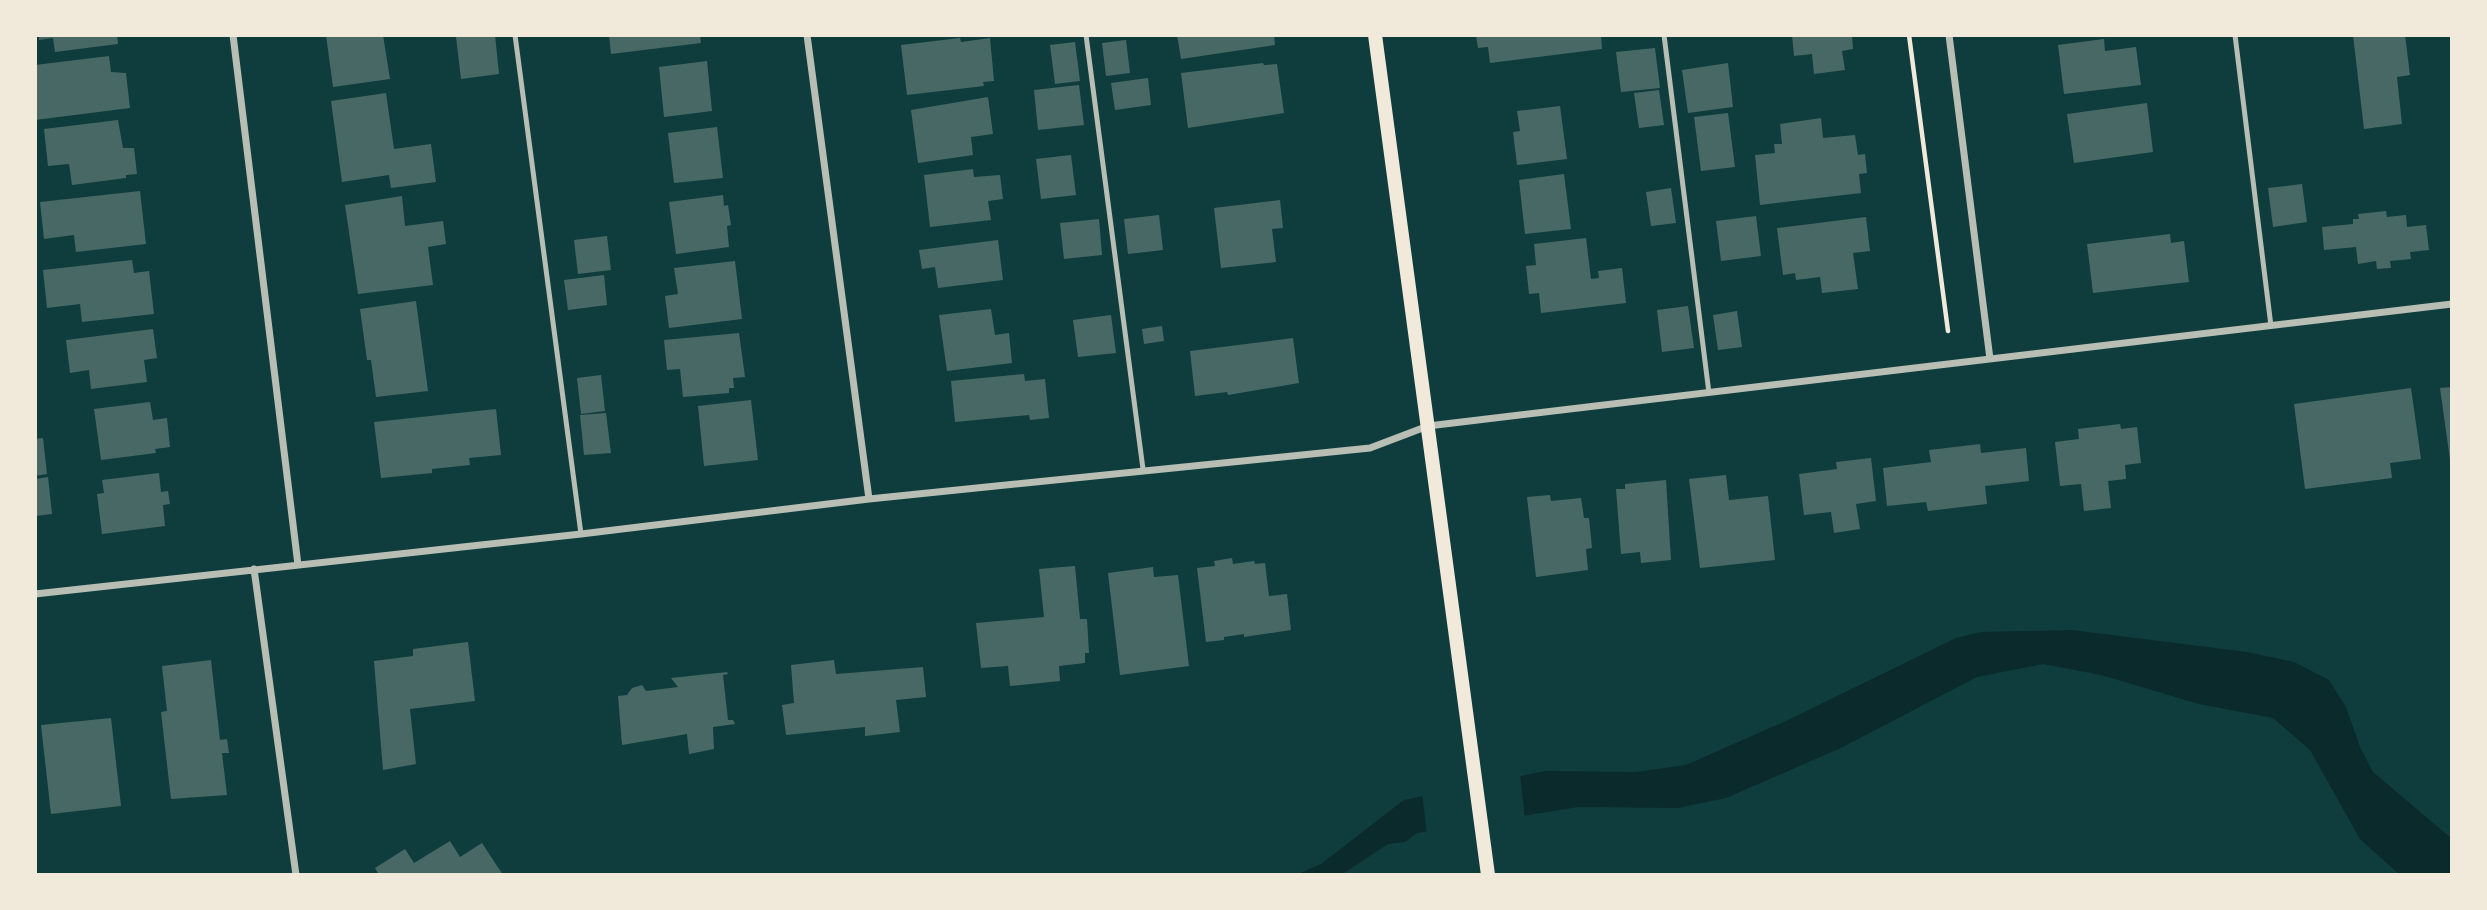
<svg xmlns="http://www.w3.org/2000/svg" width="2487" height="910" font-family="'Times New Roman',serif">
	<rect width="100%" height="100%" fill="#0f3d3e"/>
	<path fill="#0a2a2b" d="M2072 630 2247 652 2294 662 2329 680 2346 707 2360 747 2373 772 2452 839V875H2400L2360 839 2310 750 2273 718 2199 704 2101 675 2043 664 1977 677 1841 748 1726 798 1678 808 1578 807 1417 833 1405 842 1388 844 1341 875H1296L1321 864 1404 800 1545 771 1636 772 1686 765 1788 720 1956 638 1981 632Z"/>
	<path fill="#0f3d3e" d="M1520 773 1525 819 1427 835 1422 793Z"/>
	<path fill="#486865" d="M39 35H117L118 44 55 52 53 38 39 40Z
		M326 35H383L390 79 333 87Z
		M475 35H495L499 74 461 79 456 37Z
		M609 35H700L701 43 611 54Z
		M1177 35H1274L1275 45 1181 59Z
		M1476 35H1601L1602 49 1490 63 1488 47 1478 48Z
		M1792 35H1852L1853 49 1842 51 1845 70 1814 74 1812 54 1794 56Z
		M2353 35H2405L2410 75 2397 77 2402 124 2364 129Z
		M960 38 961 42 990 38 994 81 983 82 984 86 907 95 901 45Z
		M2104 39 2105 51 2136 47 2141 85 2064 94 2058 45Z
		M1126 40 1130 73 1106 76 1102 43Z
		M1075 42 1080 81 1055 84 1050 45Z
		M1655 48 1660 88 1621 92 1616 52Z
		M109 56 111 72 126 73 130 108 35 120V65Z
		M707 61 712 111 664 117 659 67Z
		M1263 63 1264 65 1277 64 1284 113 1188 128 1181 73Z
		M1728 63 1733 107 1688 113 1682 70Z
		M1148 78 1151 105 1115 110 1111 83Z
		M1079 85 1084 125 1038 130 1034 90Z
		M1659 90 1664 125 1639 128 1634 93Z
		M386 93 394 149 431 144 436 182 391 188 389 175 342 182 331 101Z
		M988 97 993 134 971 137 973 155 918 163 911 110Z
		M2147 103 2153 152 2074 163 2067 114Z
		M1560 106 1567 159 1517 165 1513 132 1520 131 1517 111Z
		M1728 113 1735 167 1701 171 1694 117Z
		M1821 118 1823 138 1855 135 1858 155 1865 154 1867 173 1859 174 1861 193 1760 205 1755 155 1775 153 1774 144H1782L1780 124Z
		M118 120 123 148H134L137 174 126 175V178L72 185 69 164 48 166 44 129Z
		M717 127 723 178 674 183 668 133Z
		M1071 155 1076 195 1041 199 1036 159Z
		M973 169 974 177 1000 175 1003 199 988 201 991 220 930 227 924 175Z
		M1564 174 1571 229 1525 234 1519 180Z
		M2302 184 2307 222 2273 227 2268 188Z
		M1671 188 1676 223 1651 226 1646 192Z
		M140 191 146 244 76 252 74 235 44 239 40 202Z
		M723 195 724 206 728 205 731 225 727 226 729 247 676 254 669 202Z
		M402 196 405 226 443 221 446 244 428 247 433 285 358 294 345 205Z
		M1280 200 1283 228 1272 229 1276 262 1221 268 1214 208Z
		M2386 211 2387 217 2406 215 2407 227 2426 225 2429 250 2410 252 2411 259 2390 261 2391 268 2377 269 2376 261 2358 264 2356 247 2324 250 2322 227 2353 224V219H2359L2358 214Z
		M1159 215 1163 250 1128 254 1124 219Z
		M1756 216 1761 256 1721 261 1716 221Z
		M1866 217 1870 251 1853 253 1858 289 1822 293 1820 277 1796 280 1795 273 1783 275 1777 228Z
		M1099 219 1102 255 1064 259 1060 223Z
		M2170 234 2171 243 2184 241 2189 282 2093 293 2087 244Z
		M607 236 611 270 578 274 574 240Z
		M1586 238 1591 279 1599 278 1598 271 1622 268 1626 303 1541 313 1539 293 1529 294 1526 266 1536 265 1534 244Z
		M998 240 1003 280 938 288 935 267 922 269 919 250Z
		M132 260 134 273 149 271 154 314 82 322 80 304 47 308 43 270Z
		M735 261 742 319 669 328 665 296 678 294 674 268Z
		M604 275 607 305 568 310 564 280Z
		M416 301 428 391 376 397 371 360H367L360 309Z
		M1688 306 1694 348 1662 352 1657 310Z
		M991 309 995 335 1009 333 1012 363 947 371 939 315Z
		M1737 311 1742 347 1718 350 1713 315Z
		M1111 315 1116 353 1078 357 1073 320Z
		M1162 326 1164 341 1144 344 1142 329Z
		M153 329 157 358 144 360 147 382 91 389 89 370 70 373 66 340Z
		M739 333 745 377 733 378 734 388H729V393L683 397 680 369 667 370 664 340Z
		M1293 338 1299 383 1228 395 1227 392 1195 396 1190 351Z
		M1024 374 1025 381 1045 379 1049 418 1030 420 1029 415 955 422 951 381Z
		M601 375 605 411 581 414 577 378Z
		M2452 387V460H2450L2440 388Z
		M2411 388 2421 459 2390 463 2392 478 2305 489 2294 404Z
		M751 400 758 460 704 466 698 406Z
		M150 402 153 420 167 418 170 447 155 449 156 453 101 460 94 409Z
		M496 409 501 455 469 458 470 465 432 469V473L381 478 374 422Z
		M606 413 611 453 584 455 580 415Z
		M2120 424 2121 429 2137 427 2141 463 2125 465 2126 479 2108 481 2111 508 2084 511 2081 484 2060 486 2055 442 2079 439 2078 429Z
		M43 438 47 474 35 476V439Z
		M1980 444 1981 453 2026 448 2029 481 1985 486 1987 504 1928 511 1926 502 1887 506 1883 468 1931 462 1929 450Z
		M1871 458 1876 501 1856 504 1860 529 1834 533 1831 512 1804 515 1799 474 1837 469 1836 462Z
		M159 473 161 492 168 491 170 504 163 505 165 526 102 534 97 494 104 493 102 480Z
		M1726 475 1729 500 1768 496 1775 560 1700 568 1689 479Z
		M48 477 52 514 35 516V479Z
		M1666 480 1671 560 1641 563 1640 552 1621 554 1616 489H1625V484Z
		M1550 495 1551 501 1581 498 1584 518H1589L1592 548 1586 549 1588 570 1536 577 1527 497Z
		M1232 558 1233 564 1254 561 1255 564 1265 563 1269 596 1287 594 1291 630 1244 637V634L1224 637V640L1206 642 1197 568 1215 566 1214 561Z
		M1075 566 1080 619H1087L1089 653H1085V663L1059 666 1060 681 1010 686 1008 666 981 668 976 623 1044 617 1039 569Z
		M1153 567 1154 577 1178 575 1189 666 1120 675 1108 573Z
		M468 642 475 701 410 709 416 764 383 770 374 661 413 656V649Z
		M211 660 220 740 227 739 229 753H222L227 795 171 799 161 712 167 711 162 666Z
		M834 660 836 674 923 667 926 697 896 700 900 732 865 736V727L786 735 782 705 794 703 791 665Z
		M727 672 728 674 723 675 728 720H733L735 724 713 727 714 749 689 754 687 734 622 745 618 696 627 695 632 688 642 685 646 691 678 687 671 678Z
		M111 718 121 806 51 814 41 725Z
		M450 841 460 857 482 843 503 875H379L375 868 405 849 414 863Z"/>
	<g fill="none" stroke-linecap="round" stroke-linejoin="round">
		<path stroke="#f1e9da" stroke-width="4.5" d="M1909 35 1948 331"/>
		<path stroke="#b8beb3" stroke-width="5" d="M515 35 581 534
			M1086 35 1143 469
			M1664 35 1709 393
			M2235 35 2271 326"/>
		<path stroke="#b8beb3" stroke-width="7" d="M233 35 298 565
			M807 35 869 499
			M1949 35 1990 359
			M254 569 296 875
			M35 594 581 534 869 499 1370 448 1428 426 2452 304"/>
		<path stroke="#f1e9da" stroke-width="14" d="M1375 35 1488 875"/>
	</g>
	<rect width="2487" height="910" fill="none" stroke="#f1e9da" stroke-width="74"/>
</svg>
